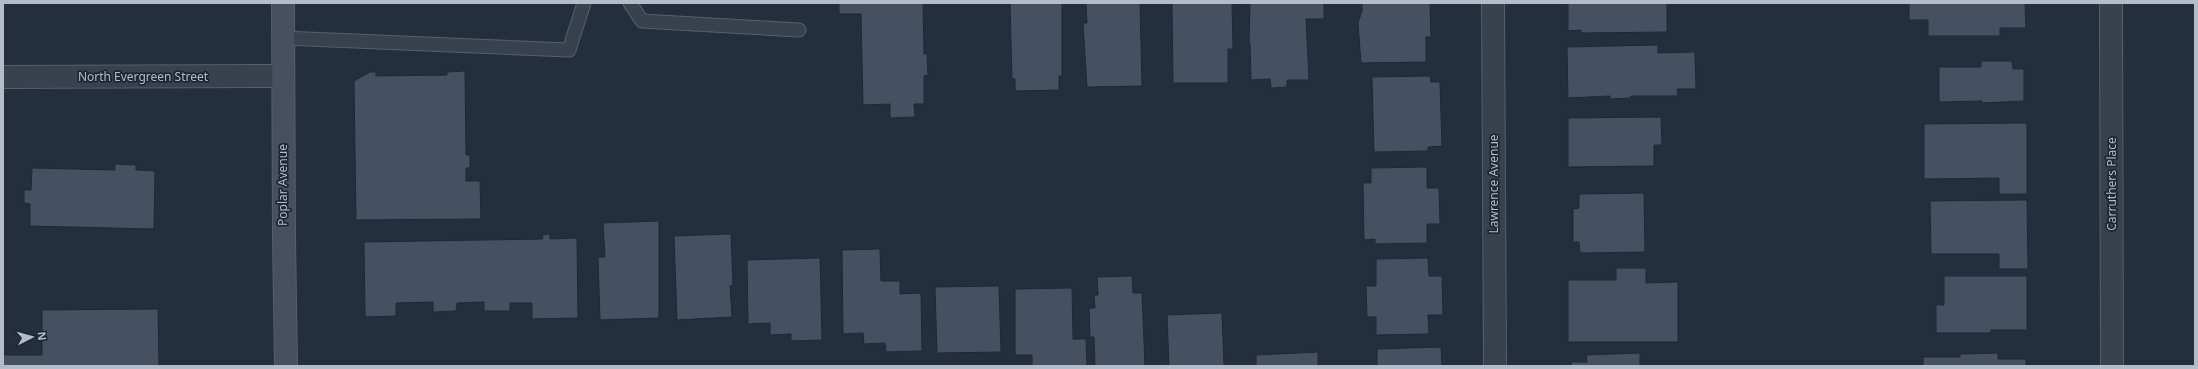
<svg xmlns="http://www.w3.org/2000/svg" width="2198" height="369" font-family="'Noto Sans',sans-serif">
	<rect width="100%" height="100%" fill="#242f3e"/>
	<path fill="#455162" stroke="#1f2835" d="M839 3H923L924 54H927L928 75 924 76V104H914L915 117 890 118V104L863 105 861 14H839Z
		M1010 3H1062V76H1059V90L1015 91V79H1012Z
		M1086 3H1140L1142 86 1087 87 1083 23H1087Z
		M1172 3H1232L1233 49H1228V83H1173Z
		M1250 3H1324V19H1306L1309 80H1287V87L1271 88 1270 79 1251 80 1250 43H1249Z
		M1362 3H1430L1431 37H1426V62L1361 63 1358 23 1362 11Z
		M1568 3H1667V32L1581 33V30L1568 31Z
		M1909 3H2025L2026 28H2000V36H1928V20H1909Z
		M1658 45V53L1695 52 1696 89H1677L1678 96H1631V98L1610 99V96L1568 98 1567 47Z
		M1981 61H2012L2013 69H2024V101L1982 103V101L1939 102V67H1981Z
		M465 71 466 155H470V168H466V181H480L481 219 356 220 354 81 370 72H376V76L447 75V72Z
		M1430 76 1431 82H1440L1442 146 1428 147V151L1374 152 1372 77Z
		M1661 117 1662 145H1654V166L1568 167V118Z
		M2027 123V194H1999V178L1924 179V124Z
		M115 164 136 165V170L155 171 154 229 30 226V204L24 203V190H31L32 168 115 170Z
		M1427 167V188H1439L1440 224H1427V243L1375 244V239L1364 240 1363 183H1371V168Z
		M1644 193 1645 252 1580 253 1579 242H1573V209L1579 208V194Z
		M2027 200 2028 269H1999V254H1931L1930 201Z
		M659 221V318L600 320 598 257H605L603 223Z
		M550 234V239L577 238 578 318 532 319V303H510V311H484V302L457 303 456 311 433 312V302L396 303V316L365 317 364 242 543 239 542 235Z
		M731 234 733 285 730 286 732 317 677 320 674 236Z
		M880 249 881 281H900V294L921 293 922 351 886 352 885 343 864 344 863 333 843 334 842 250Z
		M820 258 822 340 791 341V334L770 335V323L748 324 747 260Z
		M1428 258 1429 276H1442L1443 315H1428L1429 334 1376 335V317H1367L1366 286H1376V259Z
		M1616 268H1646V283L1678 282V342H1568V280H1616Z
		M1132 276 1133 293H1142L1145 366H1095L1094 337H1090L1089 308H1095L1094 295H1098L1097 277Z
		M1944 276H2027V330H1991V333H1936V305H1944Z
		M999 286 1001 352 937 353 935 287Z
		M1072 288 1073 339H1086L1087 366H1032V355H1015V289Z
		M158 309 159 366H3V355H42V310Z
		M1222 313 1224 366H1169L1167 315Z
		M1441 347 1442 366H1377V349Z
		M1318 352V366H1256V355Z
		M1640 353V366H1571V362H1587L1586 355Z
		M1998 353V359H2026V366H1923V357H1960V354Z"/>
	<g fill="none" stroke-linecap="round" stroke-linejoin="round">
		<defs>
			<path id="service" d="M630 3 642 21 799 30
				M283 38 569 50 584 3"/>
			<path id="minor" d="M1493 3 1495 366
				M2111 3 2112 366
				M3 77 283 76"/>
			<path id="secondary" d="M283 3 284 237 286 366"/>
		</defs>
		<use href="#service" stroke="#565f6c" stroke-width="15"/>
		<use href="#minor" stroke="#565f6c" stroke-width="24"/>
		<use href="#secondary" stroke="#565f6c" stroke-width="24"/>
		<use href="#service" stroke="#38414e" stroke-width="13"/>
		<use href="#minor" stroke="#38414e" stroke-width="22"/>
		<use href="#secondary" stroke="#465061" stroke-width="22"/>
	</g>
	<g text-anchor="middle" stroke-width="3.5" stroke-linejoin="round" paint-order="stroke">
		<g font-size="12" fill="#b4bcc9" stroke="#1d2633">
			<text x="143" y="81">North Evergreen Street</text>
			<text transform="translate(1494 184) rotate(-90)" y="4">Lawrence Avenue</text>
			<text transform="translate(2112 184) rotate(-90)" y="4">Carruthers Place</text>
			<text transform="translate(283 185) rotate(-90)" y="4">Poplar Avenue</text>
		</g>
	</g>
	<rect width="2198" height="369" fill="none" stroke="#b4bcc9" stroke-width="8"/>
	<g transform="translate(32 337) rotate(84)" stroke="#1d2633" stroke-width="3" paint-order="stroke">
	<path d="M0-3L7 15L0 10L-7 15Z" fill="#b4bcc9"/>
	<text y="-6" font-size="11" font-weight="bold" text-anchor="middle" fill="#b4bcc9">N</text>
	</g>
</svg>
